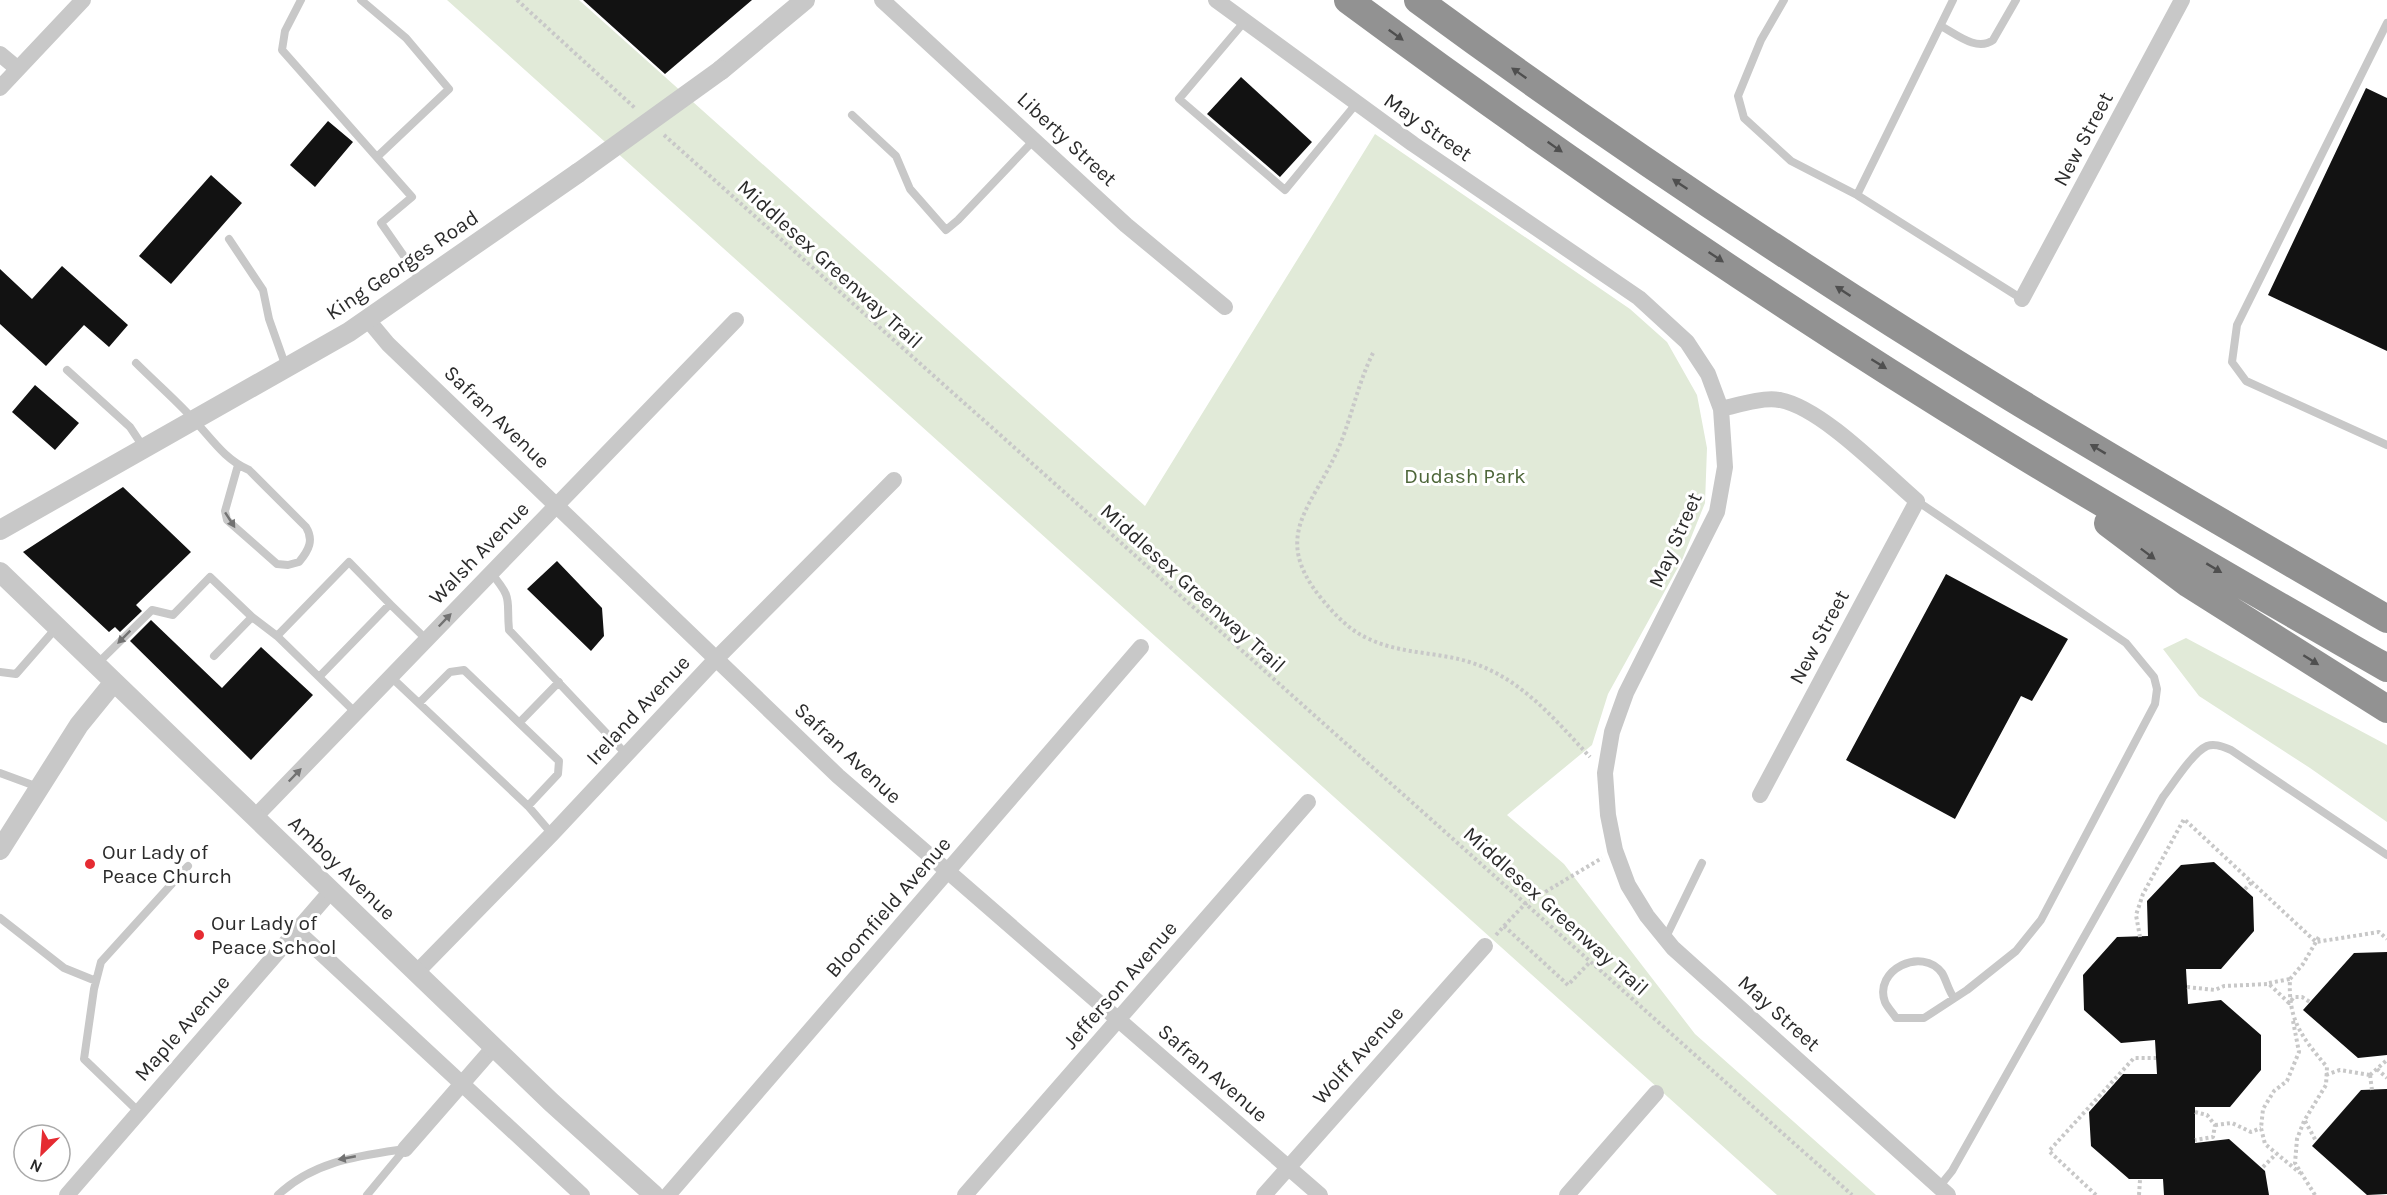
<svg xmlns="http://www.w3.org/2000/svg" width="2387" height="1195" font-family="Karla,sans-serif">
	<rect width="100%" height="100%" fill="#fff"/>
	<path fill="#e1ead8" d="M447 0H579L1145 506 1375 134 1630 309 1667 342 1697 395 1707 448 1705 503 1682 560 1608 694 1592 745 1507 815 1564 864 1695 1034 1876 1195H1777Z
		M2186 638 2387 745V822L2310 768 2199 696 2163 649Z"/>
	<path fill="#121212" d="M583 0H752L665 74Z
		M1241 77 1312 142 1280 177 1207 114Z
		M2366 88 2387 98V351L2268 295Z
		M328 121 353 142 315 187 290 165Z
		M211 175 242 203 171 284 139 256Z
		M62 266 128 325 109 347 84 325 46 366 0 324V269L32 299Z
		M35 385 79 423 55 450 12 412Z
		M123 487 191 552 136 605 142 611 120 632 115 627 109 632 23 552Z
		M557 561 602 608 604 636 591 651 527 589Z
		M1946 574 2068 639 2032 701 2021 696 1955 819 1846 760Z
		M151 620 222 688 261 647 313 695 251 760 130 641Z
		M2214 862 2253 897 2254 931 2221 969H2186L2188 1004 2221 1000 2261 1035V1070L2230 1107H2195V1143L2229 1139 2265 1171 2269 1195H2164L2163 1179H2129L2091 1146 2089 1112 2123 1074H2157L2155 1040 2121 1043 2084 1010 2083 975 2117 937 2148 936 2147 901 2181 865Z
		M2387 952V1055L2358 1058 2303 1010 2354 953Z
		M2387 1089V1194L2367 1195 2312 1146 2361 1090Z"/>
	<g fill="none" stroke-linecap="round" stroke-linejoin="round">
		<path stroke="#c8c8c8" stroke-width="4" stroke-dasharray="3 3" stroke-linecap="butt" d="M517 0 636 109
			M664 135 1852 1195
			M1373 353C1358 383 1352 416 1339 447 1313 507 1270 535 1321 598 1335 615 1349 630 1369 639 1405 656 1447 651 1483 667 1527 685 1559 724 1590 757
			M2245 889 2253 881
			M1504 926 1525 904 1602 858
			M1496 935 1504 926 1568 985 1590 962
			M2140 937 2136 915 2143 894 2184 819 2316 942 2379 932 2387 939
			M2269 983 2290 979
			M2187 987 2215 990 2224 986 2269 984 2289 1003 2294 997H2302L2310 1002
			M2293 1021 2299 1052 2287 1081 2274 1091 2263 1109 2261 1128 2265 1144 2300 1173
			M2377 1069 2387 1078
			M2326 1075 2340 1070 2370 1075
			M2370 1075 2387 1060
			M2370 1075 2372 1090
			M2195 1112 2207 1115 2215 1125 2213 1137 2195 1140
			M2305 1121 2316 1141
			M2215 1125 2232 1123 2251 1132 2261 1128
			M2263 1167 2276 1154
			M2096 1195 2049 1151 2134 1058H2156
			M2139 1195 2140 1180
			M2315 1195 2295 1163 2297 1139 2304 1121 2326 1085 2327 1067C2301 1036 2288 1020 2290 979L2303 964 2320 935"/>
		<path stroke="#c8c8c8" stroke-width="8" d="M301 0 285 31 282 50 412 197 381 223 422 282
			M361 0 406 38 449 89 378 156
			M1784 0 1761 40 1738 96 1744 118 1791 161 1857 195
			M1953 0 1857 195 2022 299
			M1245 21 1179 99 1285 190 1356 104
			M2387 23 2237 325 2232 362 2246 381 2387 445
			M1941 26C1956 34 1977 52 1993 40L2016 0
			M852 115 896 156 910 189 946 230 958 220 1034 140
			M229 239 263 290 269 319 286 367
			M136 363C155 382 176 400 194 420 211 438 225 460 249 470L306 527C314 540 309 550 299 562L288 565 277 564 227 520 225 511 238 465
			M67 370 130 427 144 448
			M1917 501 2126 643 2154 677 2157 689 2155 704 2041 920 2016 951 1967 990 1924 1018H1896C1893 1013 1887 1007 1885 1002 1873 970 1922 946 1942 973 1946 979 1948 990 1954 998
			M491 573C514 600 506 599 509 630L626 754
			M252 617 277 636 319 677
			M277 636 349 562 390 604
			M96 665 152 610 173 615 210 577 252 617 214 656
			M0 672 16 674 57 627
			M391 677 528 806 552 834
			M419 703 450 672 464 670 559 761 558 774 528 806
			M356 713 319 677 390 604 427 640
			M520 722 559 682
			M0 773 38 787
			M0 918 64 968 96 981
			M1665 939 1702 863
			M139 1112 84 1059 94 989 101 962 188 866
			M1939 1187 1952 1171 1978 1125 2163 797C2173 784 2193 752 2207 746 2215 743 2223 747 2231 750L2387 855
			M278 1195C314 1161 358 1156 405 1149
			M367 1195 405 1149"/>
		<path stroke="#c8c8c8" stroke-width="16" d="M882 0 1126 225 1225 307
			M1216 0 1413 144 1639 298 1687 342 1708 374 1721 409 1725 467 1717 512 1626 693 1612 732 1605 773 1608 815 1615 850 1628 885 1647 916 1673 948 1948 1195
			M0 54 18 69
			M0 88 83 0
			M2022 299 2182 0
			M368 320 388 344 838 776 1320 1195
			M1721 409C1738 405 1762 397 1780 400 1822 408 1883 472 1917 501L1760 795
			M255 817 736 320
			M297 931 582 1195
			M416 973 552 834 716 659 894 480
			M405 1149 494 1047
			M67 1195 331 891
			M668 1195 1141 647
			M965 1195 1308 802
			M1264 1195 1485 946
			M1567 1195 1656 1093"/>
		<path stroke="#c8c8c8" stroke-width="20" d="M721 70 805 0
			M0 530 349 332 578 173
			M0 572 551 1102 654 1195
			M0 850 79 725 114 682"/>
		<path stroke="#929292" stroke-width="28" d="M1348 0C1559 156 1777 305 2001 442 2128 520 2258 594 2387 668
			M1418 0C1607 139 1804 270 2004 393 2130 470 2259 544 2387 619
			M2108 523 2189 584 2387 709"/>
		<path stroke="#c8c8c8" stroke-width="20" d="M578 173 721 70"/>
	</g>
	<defs><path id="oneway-solid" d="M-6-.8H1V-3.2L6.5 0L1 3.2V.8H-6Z" transform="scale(1.5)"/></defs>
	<g fill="#4f4f4f">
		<use href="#oneway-solid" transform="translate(1396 35) rotate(36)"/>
		<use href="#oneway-solid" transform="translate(1519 73) rotate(-145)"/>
		<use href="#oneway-solid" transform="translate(1555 147) rotate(35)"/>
		<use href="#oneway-solid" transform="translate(1680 184) rotate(-146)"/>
		<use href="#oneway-solid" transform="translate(1716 257) rotate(34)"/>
		<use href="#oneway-solid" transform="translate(1843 291) rotate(-147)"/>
		<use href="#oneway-solid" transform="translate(1879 364) rotate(32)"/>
		<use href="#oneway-solid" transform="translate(2098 449) rotate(-149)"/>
		<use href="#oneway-solid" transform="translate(2148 554) rotate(37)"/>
		<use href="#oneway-solid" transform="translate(2214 568) rotate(31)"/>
		<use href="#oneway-solid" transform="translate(2311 660) rotate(32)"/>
	</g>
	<g fill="#727272">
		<use href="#oneway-solid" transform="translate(230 520) rotate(57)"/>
		<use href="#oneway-solid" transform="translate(445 620) rotate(-46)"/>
		<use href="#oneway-solid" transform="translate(124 637) rotate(135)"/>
		<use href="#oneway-solid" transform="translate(295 775) rotate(-46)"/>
		<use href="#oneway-solid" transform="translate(347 1158) rotate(169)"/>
	</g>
	<g fill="#e52b32" stroke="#fff" stroke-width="2">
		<circle cx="90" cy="864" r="6"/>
		<circle cx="199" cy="935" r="6"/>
	</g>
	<g text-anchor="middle" stroke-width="6" stroke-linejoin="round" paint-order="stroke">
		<g font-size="21" fill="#2b2b2b" stroke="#fff">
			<text transform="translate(1428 127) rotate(35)" y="7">May Street</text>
			<text transform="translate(1067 139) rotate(43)" y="7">Liberty Street</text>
			<text transform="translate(2083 139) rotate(-62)" y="7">New Street</text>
			<text transform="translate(830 264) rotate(42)" y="7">Middlesex Greenway Trail</text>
			<text transform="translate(402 265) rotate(-34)" y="7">King Georges Road</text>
			<text transform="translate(497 417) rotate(44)" y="7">Safran Avenue</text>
			<text transform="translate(1675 540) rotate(-66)" y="7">May Street</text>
			<text transform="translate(479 553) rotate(-46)" y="7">Walsh Avenue</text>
			<text transform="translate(1193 588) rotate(42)" y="7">Middlesex Greenway Trail</text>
			<text transform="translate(1819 637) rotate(-62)" y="7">New Street</text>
			<text transform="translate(638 710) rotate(-47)" y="7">Ireland Avenue</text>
			<text transform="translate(848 753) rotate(43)" y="7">Safran Avenue</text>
			<text transform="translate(342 868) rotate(44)" y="7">Amboy Avenue</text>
			<text transform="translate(888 907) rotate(-49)" y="7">Bloomfield Avenue</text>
			<text transform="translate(1556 911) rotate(42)" y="7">Middlesex Greenway Trail</text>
			<text transform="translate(1120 985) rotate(-49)" y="7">Jefferson Avenue</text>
			<text transform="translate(1779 1013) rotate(42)" y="7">May Street</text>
			<text transform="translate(182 1028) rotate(-49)" y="7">Maple Avenue</text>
			<text transform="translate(1358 1055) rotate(-48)" y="7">Wolff Avenue</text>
			<text transform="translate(1213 1073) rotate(41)" y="7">Safran Avenue</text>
		</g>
		<g font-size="21" fill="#4d6639" stroke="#fff">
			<text x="1465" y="483">Dudash Park</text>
		</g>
		<g font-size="21" fill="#2b2b2b" stroke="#fff" text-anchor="start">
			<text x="102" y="859">Our Lady of<tspan x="102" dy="24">Peace Church</tspan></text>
			<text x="211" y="930">Our Lady of<tspan x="211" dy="24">Peace School</tspan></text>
		</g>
	</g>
	<g transform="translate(42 1153) rotate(205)"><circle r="28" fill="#ffffff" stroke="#aaaaaa" stroke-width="1.5"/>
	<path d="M0-4.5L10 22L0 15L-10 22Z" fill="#e52b32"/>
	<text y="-9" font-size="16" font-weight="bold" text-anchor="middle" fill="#2b2b2b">N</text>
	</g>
</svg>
